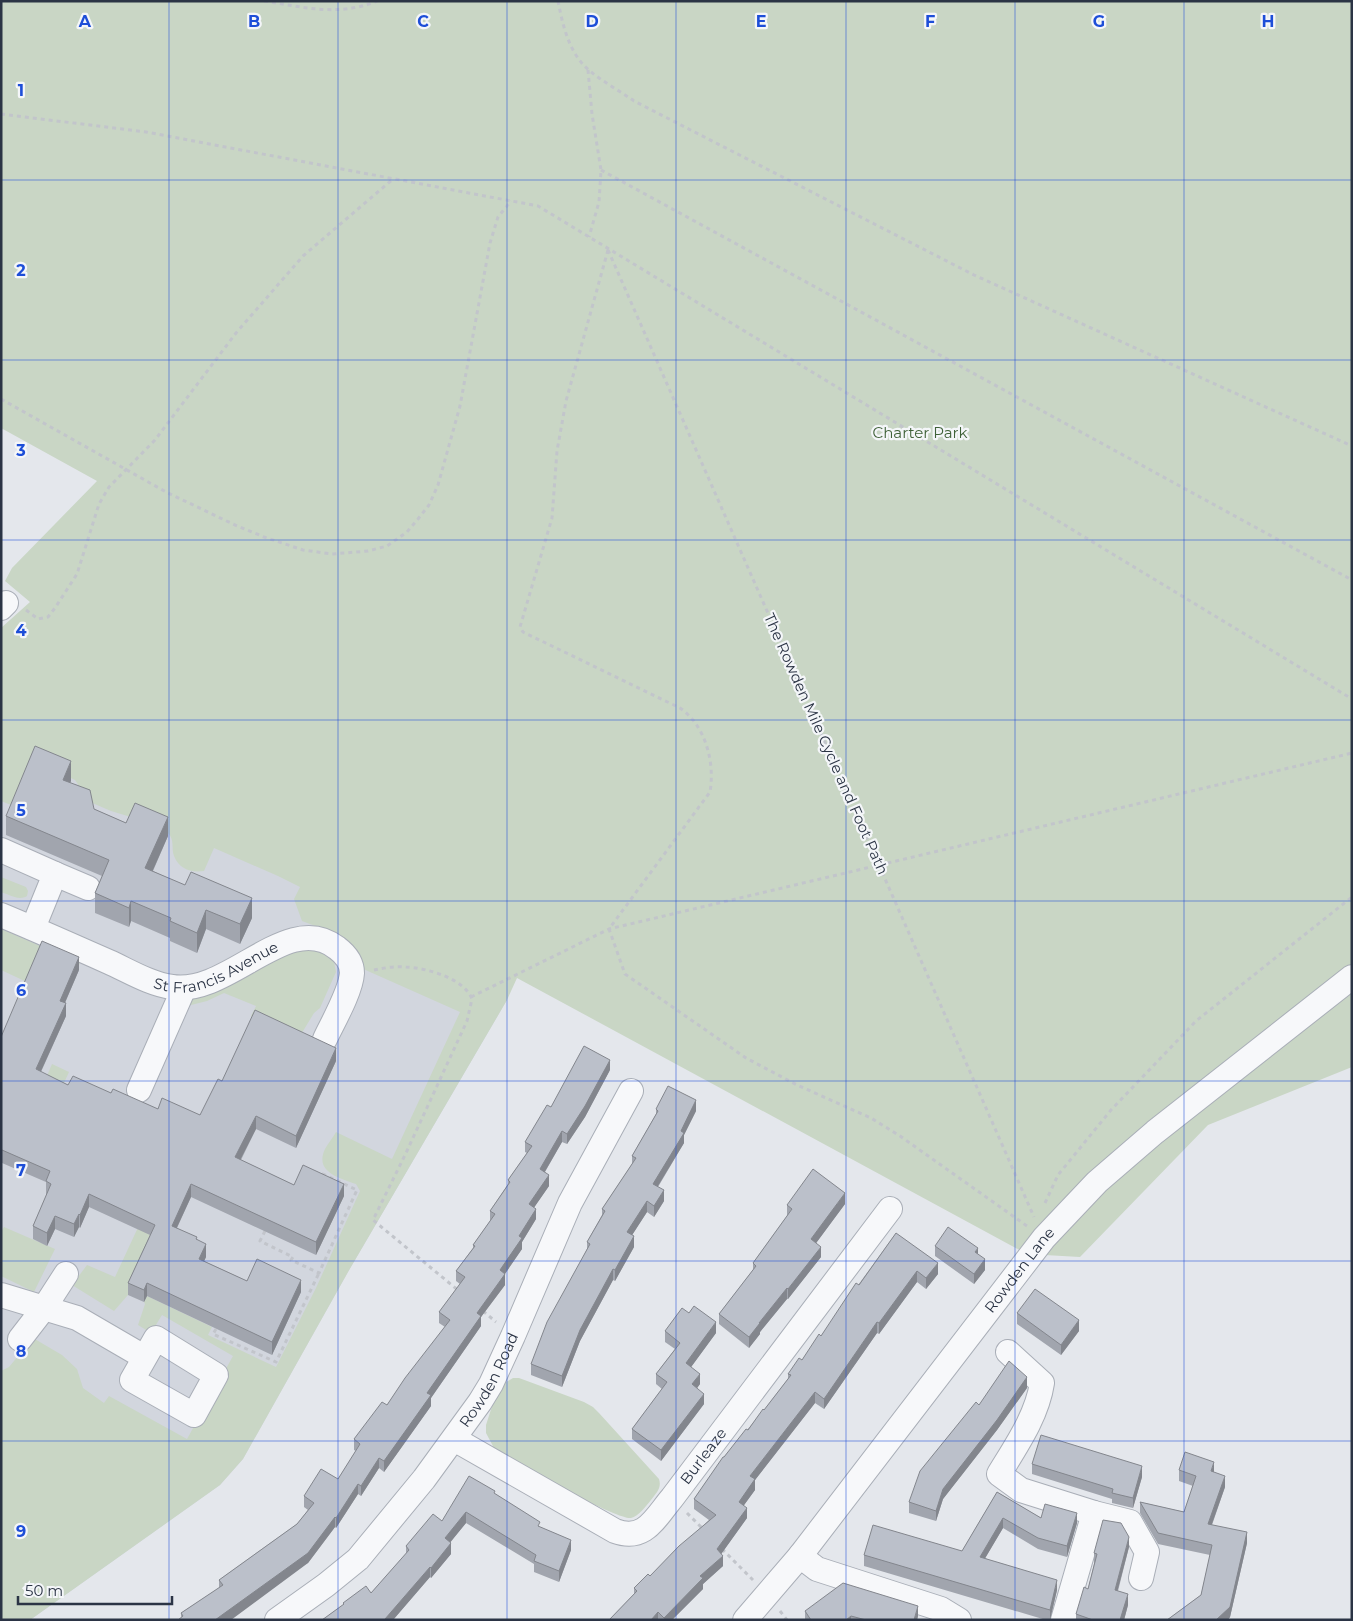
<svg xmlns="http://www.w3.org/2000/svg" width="1353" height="1621" font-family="Montserrat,sans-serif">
	<rect width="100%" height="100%" fill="#e4e7ec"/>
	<path fill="#d2d6de" d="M50 732 507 1000 348 1272 243 1459 220 1485 30 1620H1V741Z"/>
	<path fill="#c9d6c5" d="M1 1H1352V1067L1208 1125 1080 1257 1027 1254 517 978 507 1000 348 1272 243 1459 220 1485 30 1620H1V1371L9 1367 33 1338 62 1355 77 1369 83 1388 104 1403 109 1396 187 1439 233 1356 162 1315 151 1333 138 1325 145 1304 144 1302 147 1296 212 1327 208 1335 276 1367 316 1288 360 1191 356 1184C340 1178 314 1172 325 1149 328 1143 333 1138 336 1132L392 1159 460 1012 361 968 318 927 302 921 294 899 300 887 278 876 214 848 204 871C191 873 179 869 174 856 171 848 175 840 168 833L134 818 111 811 90 802 75 780 48 767 11 805 1 801V628L30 602 5 581 12 568 97 481 1 428Z
		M1 877 26 887 28 891 27 896C19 901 10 895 1 892Z
		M1 929 80 963 77 969 29 983 1 970Z
		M307 946 331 958 334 962 336 972 320 1008 314 1013 300 1036 251 1016 256 1006 224 993 207 1001 187 1006 190 998 271 956Z
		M52 1064 69 1072 64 1083 73 1087 29 1118Z
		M154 1193 172 1201 128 1295 114 1311 72 1285 87 1265 115 1277Z
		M4 1227 55 1249 34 1292 1 1276V1232Z
		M513 1378H519L584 1402 593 1407 599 1413 659 1479C662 1488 656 1493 651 1500 646 1506 639 1516 631 1518 617 1520 507 1460 494 1448L486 1433V1425L496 1394 501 1385Z"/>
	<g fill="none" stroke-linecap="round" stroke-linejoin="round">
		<defs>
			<g id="minor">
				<path d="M1 608 6 603"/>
				<path d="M1 850 55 874 33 928"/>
				<path d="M55 874 88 888"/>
				<path id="s1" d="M1 915C37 930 73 946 109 962 129 971 150 984 172 987 229 996 288 909 337 948 345 954 352 962 352 973 351 991 333 1022 325 1039"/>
				<path d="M139 1090 184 988"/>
				<path d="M1 1295 77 1318 144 1357"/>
				<path d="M156 1338 216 1375 194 1415 132 1380Z"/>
				<path d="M20 1339 44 1308 66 1274"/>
				<path d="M1008 1352 1042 1383C1037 1416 1016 1446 999 1474L1021 1490 1094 1513 1130 1522 1147 1552 1141 1578"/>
				<path id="s2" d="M454 1439 615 1531C645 1542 655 1518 672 1498L890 1209"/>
				<path d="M800 1556 817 1569 941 1609 959 1620"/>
				<path id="s3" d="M277 1620 326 1585 358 1559 424 1479 480 1402 491 1384 513 1336 570 1203 631 1091"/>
				<path id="s4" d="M745 1620 800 1556 1044 1238 1097 1182 1155 1132 1352 977"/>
				<path d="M1063 1620 1094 1513"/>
			</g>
		</defs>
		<use href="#minor" stroke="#a9aeb7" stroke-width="26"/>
		<path stroke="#c2c5cb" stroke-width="3" stroke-dasharray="4 4" stroke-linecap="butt" d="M264 1C303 7 339 17 377 1
			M558 1C563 26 569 54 590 71 603 82 620 91 634 101L974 275 1352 446
			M588 70 592 114 601 170 599 202 589 237
			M1 114 146 132 538 206 1352 699
			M601 170 1352 580
			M608 250 566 401 557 451 552 518 520 627 523 632 680 708C706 726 715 763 710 792L609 929 625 974 746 1058 797 1085 871 1118 900 1136 1027 1226
			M608 250 1034 1217
			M1 399 166 492 235 525 264 537 303 550 332 554 368 551 387 546 407 532 418 519 429 505 438 485 460 406 490 243 498 217 511 201
			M26 610 38 619 48 617 55 608 77 574 99 504 109 487 155 440 236 333 303 256 393 179
			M374 970C384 968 395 966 406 967 426 968 464 978 472 999L467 1021 406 1153 373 1220 459 1291
			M471 997 609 929 1352 753
			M1045 1203 1058 1175 1111 1110 1196 1021 1352 897
			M265 1231 260 1241 293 1257 291 1260 319 1273 357 1190 323 1174 321 1177
			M483 1311 496 1322
			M216 1329 213 1334 276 1362 319 1273
			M687 1513 704 1530
			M722 1549 753 1580
			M780 1611 787 1620"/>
		<use href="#minor" stroke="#f7f8fa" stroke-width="24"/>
	</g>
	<path fill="#a1a5ae" d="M71 781 70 783 94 809 126 823 168 836 153 871 252 918 240 944 206 929 197 953 170 941V938L131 921 129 927 95 913V893L102 876 6 835V816Z
		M79 970 65 1003 66 1016 41 1072 68 1085 111 1093 158 1109 200 1115 222 1081 336 1061 296 1148 256 1129 241 1160 294 1185 344 1196 316 1255 191 1197 177 1228 197 1239 206 1257 204 1261 247 1281 301 1292 272 1355 147 1296 144 1302 128 1295V1283L150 1235 89 1207 80 1228 79 1227 74 1237 55 1229 47 1246 33 1239V1226L47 1194H46V1182L2 1163 1 1164V1037Z
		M610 1070 585 1117 567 1144 562 1142 545 1172 549 1186 534 1207 536 1219 522 1242V1249L505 1274V1285L481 1317V1326L431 1398V1406L384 1472 379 1468 361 1496 358 1494 336 1528 335 1527 308 1563 181 1617V1613L219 1588V1580L297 1524 308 1510 304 1507V1496L338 1479 356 1451 354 1450V1439L387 1405 445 1327 439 1323V1312L460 1284 456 1281V1271L473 1248V1245L490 1221V1211L508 1184V1180L527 1153 525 1152V1142L551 1107Z
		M656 1109 696 1111 684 1135V1143L658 1187 664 1201 654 1217 647 1212 632 1235 634 1247 615 1281 613 1280 580 1341 562 1387 531 1375V1364L587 1249V1242L602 1215V1209L632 1164V1156L656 1114Z
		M845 1204 816 1243 821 1257 788 1299H787L760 1332V1334L749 1348 719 1324V1314L753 1270V1263L787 1216V1205Z
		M896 1233 938 1274 926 1289 917 1282 879 1334 877 1333 824 1409 815 1403 755 1480V1490L744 1505 747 1518 721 1554 723 1566 703 1584V1589L672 1620H609L634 1594V1588L650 1576 709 1520 694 1509V1499L724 1457 764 1410 788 1379V1374L802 1360 821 1336Z
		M935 1246 978 1255 985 1270 974 1284 935 1256Z
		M1017 1313 1079 1331 1061 1355 1017 1324Z
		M665 1331 716 1333 691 1367 700 1384 697 1388 704 1404 661 1461 632 1439V1429L662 1389 656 1384V1374L675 1349 665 1342Z
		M1027 1388 997 1430 943 1499 936 1521 909 1513V1502L979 1405Z
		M1032 1464 1142 1477 1133 1508 1112 1503V1499L1032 1474Z
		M1179 1470 1214 1473 1225 1487 1212 1525 1247 1543 1230 1617 1228 1620H1167L1201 1595 1210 1555 1158 1544 1140 1513V1502L1184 1512 1193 1486 1179 1481Z
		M997 1492 1041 1518 1077 1523 1067 1557 1038 1549 1003 1528 985 1558 1057 1590 1050 1620H1046L864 1566V1555L962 1551Z
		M495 1494 571 1550 559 1582 534 1572V1564L466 1523 450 1542 451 1554 431 1578 430 1577 393 1620H322L343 1605V1603L371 1593 406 1554V1546L442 1521Z
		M1129 1547 1118 1591 1128 1605 1124 1620H1076V1614L1088 1589 1094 1564V1553Z
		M805 1611 918 1616 917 1620H805Z"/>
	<path fill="#83868d" d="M71 761V781L63 800V780Z
		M168 817V836L145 888V868Z
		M252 898V918L240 944V924Z
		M131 901V921L129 927V908Z
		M206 910V929L197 953V933Z
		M79 957V970L60 1014V1001Z
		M66 1003V1016L36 1082V1069Z
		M336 1048V1061L296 1148V1136Z
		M610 1060V1070L585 1117 567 1144V1134Z
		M696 1100V1111L684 1135V1143L653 1194V1184Z
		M256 1116V1129L235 1170V1157Z
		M562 1131V1142L540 1180V1169Z
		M549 1175V1186L529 1215V1204Z
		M191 1184V1197L172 1238V1226Z
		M344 1184V1196L316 1255V1242Z
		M664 1190V1201L654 1217V1206Z
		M845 1193V1204L811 1250V1239Z
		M89 1194V1207L80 1228V1215Z
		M647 1201V1212L627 1243V1232Z
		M536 1209V1219L522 1242V1249L500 1281V1270L519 1236Z
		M79 1214V1227L74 1237V1224Z
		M55 1216V1229L47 1246V1233Z
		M634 1236V1247L615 1281V1270Z
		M206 1244V1257L199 1272V1259Z
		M821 1247V1257L788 1299V1289Z
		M978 1248V1258L975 1252Z
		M985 1259V1270L974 1284V1274Z
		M938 1263V1274L926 1289V1278Z
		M613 1269V1280L580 1341 562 1387V1376L580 1330Z
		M917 1271V1282L879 1334V1323Z
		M505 1274V1285L481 1317V1326L431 1398V1406L384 1472V1461L477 1313Z
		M301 1280V1292L272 1355V1342Z
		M147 1283V1296L144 1302V1290Z
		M787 1288V1299L760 1332V1334L749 1348V1337L759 1323Z
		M1079 1320V1331L1061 1355V1345Z
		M716 1322V1333L686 1374V1363Z
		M877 1322V1333L824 1409V1399Z
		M700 1374V1384L692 1395V1384Z
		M1027 1377V1388L997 1430 943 1499 936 1521V1511L943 1489Z
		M815 1392V1403L755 1480V1490L739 1512V1502L750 1476Z
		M704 1394V1404L661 1461V1450Z
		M379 1458V1468L361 1496V1486Z
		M1214 1462V1472L1211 1482V1471Z
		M1142 1466V1477L1133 1508V1498Z
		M1225 1476V1487L1208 1535V1524Z
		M358 1484V1494L336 1528V1518Z
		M747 1508V1518L717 1560V1549Z
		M466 1512V1523L445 1549V1538Z
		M1077 1513V1523L1067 1557V1546Z
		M335 1517V1527L308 1563 231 1620H215Z
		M1003 1518V1528L980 1567V1557Z
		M1247 1532V1543L1230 1617 1228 1620H1216Z
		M1129 1537V1547L1115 1600V1590Z
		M571 1540V1550L559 1582V1571Z
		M451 1543V1554L431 1578V1568Z
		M723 1556V1566L703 1584V1589L672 1620H664V1618L700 1576Z
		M430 1567V1577L393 1620H384Z
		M1057 1580V1590L1050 1620V1610Z
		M1128 1594V1605L1124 1620H1120Z
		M918 1606V1616L917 1620H914Z
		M658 1612V1620H651Z
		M851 1616V1620H846Z"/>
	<path fill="#bbc0ca" stroke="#83868d" d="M35 746 71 761 63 780 90 790 94 809 126 823 135 803 168 817 145 868 185 885 191 872 252 898 240 924 206 910 197 933 170 921 171 918 131 901 129 908 95 893 109 860 6 816Z
		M42 941 79 957 60 1001 66 1003 36 1069 68 1085 73 1076 111 1093 113 1089 158 1109 162 1098 200 1115 218 1079 222 1081 255 1010 336 1048 296 1136 256 1116 235 1157 294 1185 303 1165 344 1184 316 1242 191 1184 172 1226 197 1237 196 1239 206 1244 199 1259 247 1281 257 1259 301 1280 272 1342 147 1283 144 1290 128 1283 155 1225 89 1194 80 1215 79 1214 74 1224 55 1216 47 1233 33 1226 51 1184 46 1181 50 1171 2 1150 1 1151V1037Z
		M584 1046 610 1060 585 1106 567 1134 562 1131 540 1169 549 1175 529 1204 536 1209 519 1236 522 1238 500 1270 505 1274 477 1313 481 1316 427 1393 431 1395 384 1461 379 1458 361 1486 358 1484 336 1518 335 1517 308 1553 215 1620H178L183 1616 181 1613 223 1585 219 1580 297 1524 314 1503 304 1496 321 1469 338 1479 360 1444 354 1439 382 1402 387 1405 405 1378 450 1320 439 1312 465 1277 456 1271 475 1246 473 1245 495 1214 490 1211 510 1182 508 1180 532 1146 525 1142 547 1105 551 1107Z
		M668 1086 696 1100 681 1131 684 1133 653 1184 664 1190 654 1206 647 1201 627 1232 634 1236 615 1270 613 1269 580 1330 562 1376 531 1364 547 1322 590 1244 587 1242 605 1211 602 1209 636 1158 632 1156 658 1111 656 1109Z
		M813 1169 845 1193 811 1239 821 1247 788 1289 787 1288 759 1323H760L749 1337 719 1314 756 1266 753 1263 792 1209 787 1205Z
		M948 1227 978 1248 975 1252 985 1259 974 1274 935 1246Z
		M896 1233 938 1263 926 1278 917 1271 879 1323 877 1322 824 1399 815 1392 750 1476 755 1479 739 1502 747 1508 717 1549 723 1556 700 1576 703 1578 664 1618 658 1612 651 1620H609L637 1591 634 1588 648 1574 650 1576 679 1546 716 1515 694 1499 723 1457H724L746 1429 748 1430 763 1409 764 1410 791 1375 788 1374 799 1358 802 1360 819 1334 821 1336 856 1283 859 1285Z
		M1035 1289 1079 1320 1061 1345 1017 1313Z
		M694 1306 716 1322 686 1363 700 1374 692 1384 704 1394 661 1450 632 1429 667 1382 656 1374 680 1343 665 1331 682 1308 689 1313Z
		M1009 1361 1027 1377 997 1420 943 1489 936 1511 909 1502 920 1471 976 1402 979 1405Z
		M1041 1435 1142 1466 1133 1498 1112 1493 1113 1489 1032 1464Z
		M1185 1452 1214 1462 1211 1471 1225 1476 1208 1524 1247 1532 1230 1607 1216 1620H1167L1201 1595 1212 1545 1158 1533 1140 1502 1184 1512 1196 1476 1179 1470Z
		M469 1476 495 1491 494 1493 540 1522 538 1526 571 1540 559 1571 534 1561 536 1555 466 1512 445 1538 451 1543 431 1568 430 1567 385 1619 384 1620H322L344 1604 343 1603 366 1586 371 1593 409 1550 406 1546 433 1514 442 1521Z
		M997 1492 1041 1518 1045 1504 1077 1513 1067 1546 1038 1538 1003 1518 980 1557 1057 1580 1050 1610 864 1555 873 1525 962 1551Z
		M1103 1520 1121 1523 1129 1537 1115 1590 1128 1594 1120 1620H1093L1076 1614 1084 1587 1088 1589 1097 1554 1094 1553Z
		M843 1583 918 1606 914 1620H866L851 1616 846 1620H811L805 1611Z"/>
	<path fill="none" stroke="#1d4ed8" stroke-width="1" stroke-opacity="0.55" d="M169 1V1620M338 1V1620M507 1V1620M676 1V1620M846 1V1620M1015 1V1620M1184 1V1620M1 180H1352M1 360H1352M1 540H1352M1 720H1352M1 901H1352M1 1081H1352M1 1261H1352M1 1441H1352"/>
	<g text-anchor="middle" stroke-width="4.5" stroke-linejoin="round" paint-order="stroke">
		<g font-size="15" fill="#3f6138" stroke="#f4f6f9">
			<text x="920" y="438">Charter Park</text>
		</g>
		<g font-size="15" fill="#2b3445" stroke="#f4f6f9">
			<text transform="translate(826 744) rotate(66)" y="5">The Rowden Mile Cycle and Foot Path</text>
			<text dy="5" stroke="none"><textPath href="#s1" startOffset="234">St Francis Avenue</textPath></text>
			<text dy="5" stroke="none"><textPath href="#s4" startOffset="445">Rowden Lane</textPath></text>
			<text dy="5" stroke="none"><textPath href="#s3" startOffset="324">Rowden Road</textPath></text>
			<text dy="5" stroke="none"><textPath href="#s2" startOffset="310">Burleaze</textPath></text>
		</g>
	</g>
	<g font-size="16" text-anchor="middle" font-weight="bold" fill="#1d4ed8" stroke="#f4f6f9" stroke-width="4.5" stroke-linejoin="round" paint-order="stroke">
		<text x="85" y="27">A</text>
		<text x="254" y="27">B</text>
		<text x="423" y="27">C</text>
		<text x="592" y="27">D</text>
		<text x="761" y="27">E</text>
		<text x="930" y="27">F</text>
		<text x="1099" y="27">G</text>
		<text x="1268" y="27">H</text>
		<text x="21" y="96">1</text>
		<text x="21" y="276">2</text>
		<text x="21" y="456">3</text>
		<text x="21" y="636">4</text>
		<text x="21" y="816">5</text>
		<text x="21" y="996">6</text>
		<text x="21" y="1176">7</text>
		<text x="21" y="1357">8</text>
		<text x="21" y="1537">9</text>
	</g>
	<rect width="1353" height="1621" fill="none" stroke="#2b3445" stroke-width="5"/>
	<path d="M18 1596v8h154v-8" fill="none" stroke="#2b3445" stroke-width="2.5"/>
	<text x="25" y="1596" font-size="15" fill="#2b3445" stroke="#f4f6f9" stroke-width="4" paint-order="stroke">50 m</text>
</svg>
